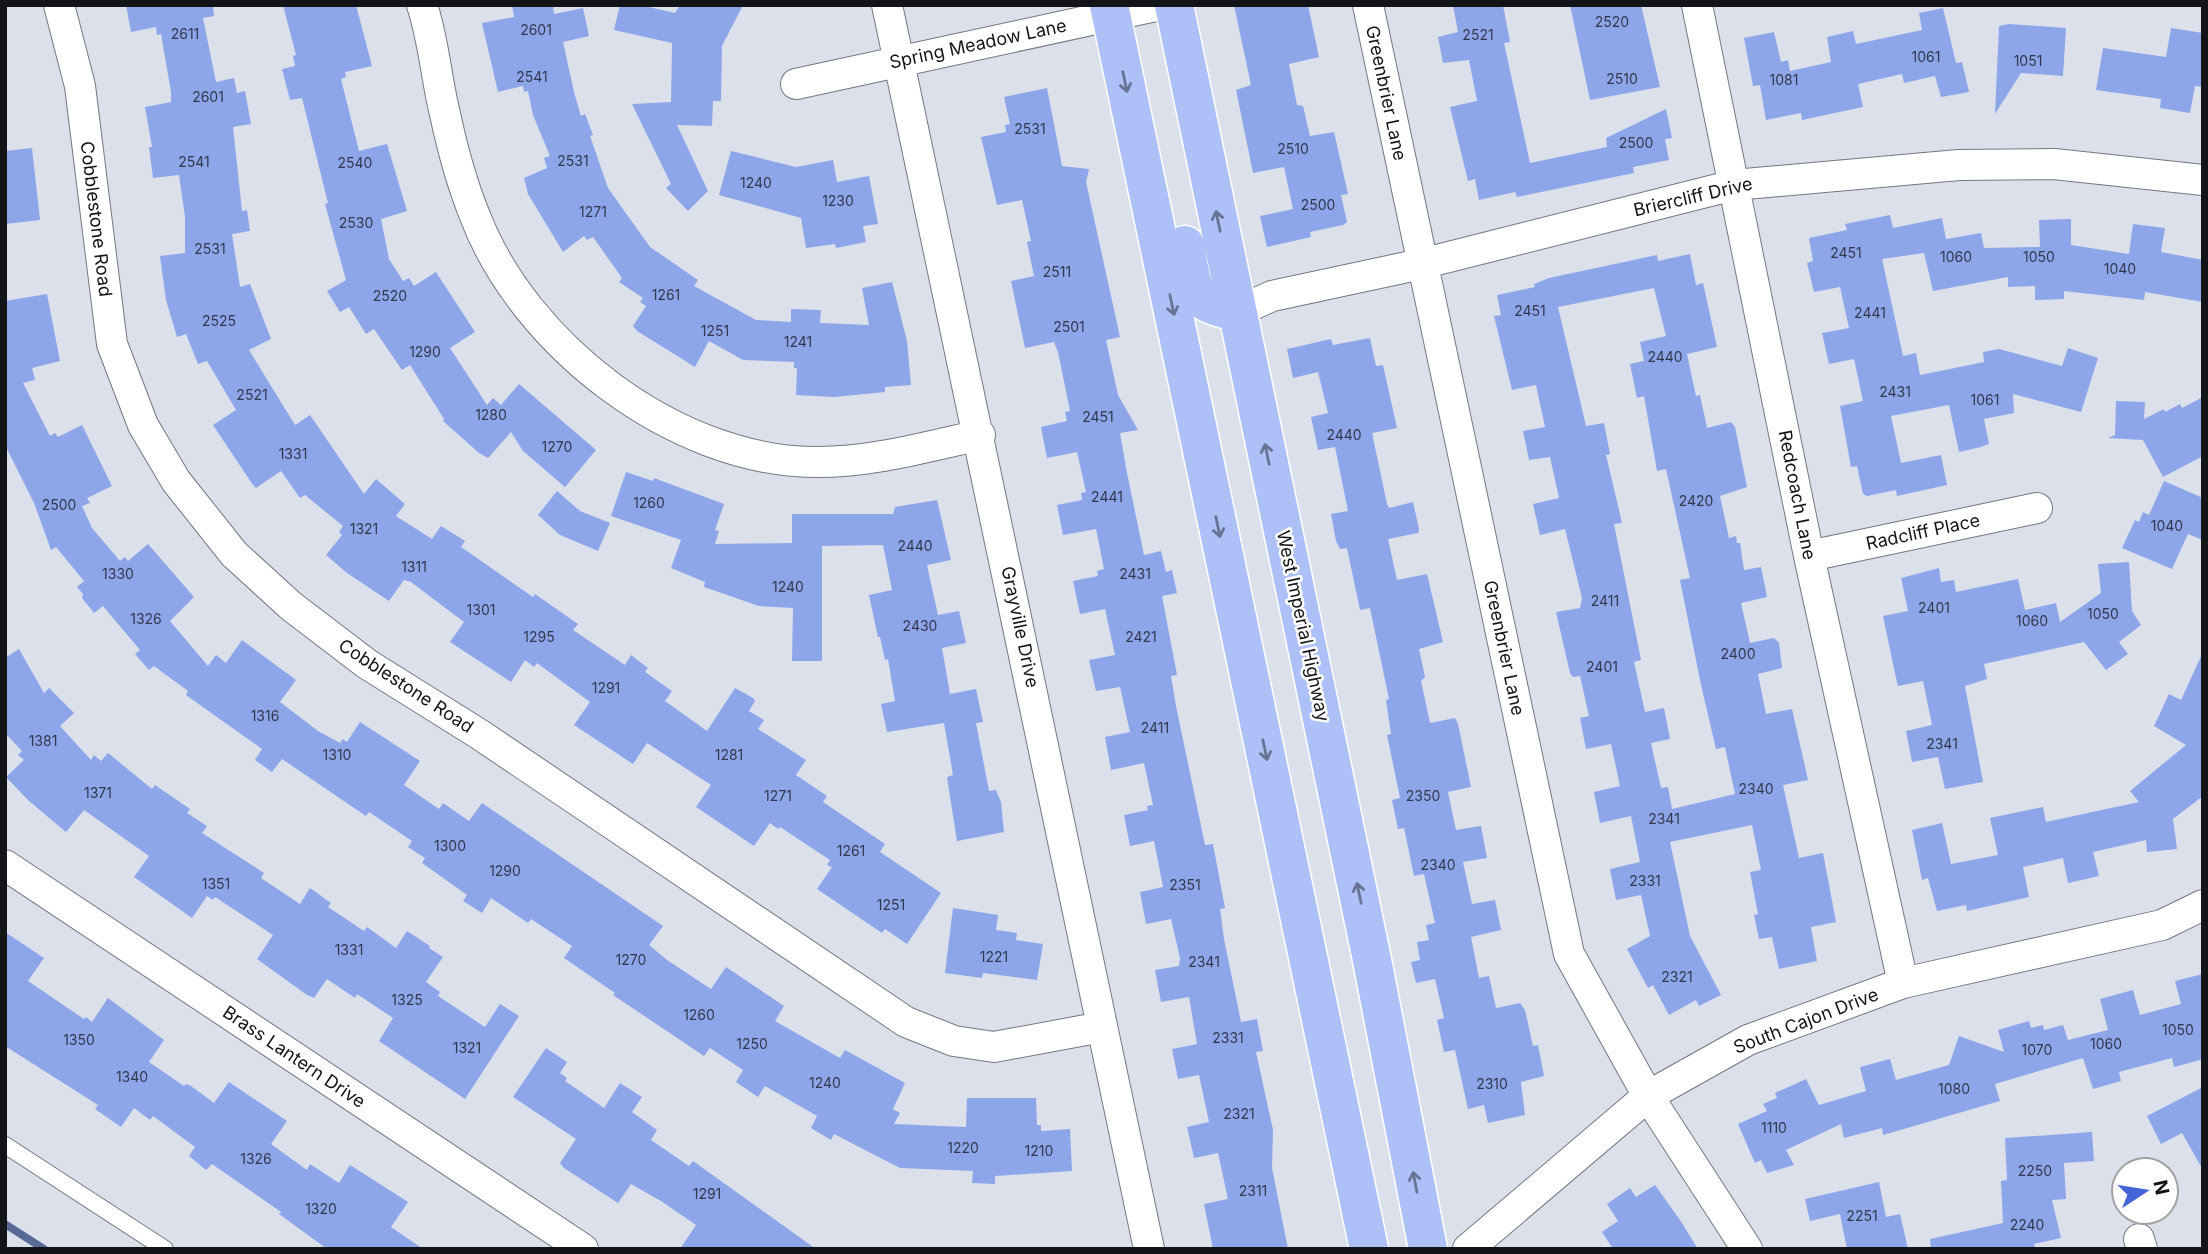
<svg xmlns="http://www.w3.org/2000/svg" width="2208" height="1254" font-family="Inter,sans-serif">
	<rect width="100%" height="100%" fill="#dbe0eb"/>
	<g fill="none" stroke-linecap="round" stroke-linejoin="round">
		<path stroke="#576997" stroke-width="8" d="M5 1224 44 1249"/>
	</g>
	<path fill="#8da6ea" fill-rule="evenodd" d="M126 5H213L214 16 203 18 216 82 234 78 237 93 245 91 251 124 233 127 242 211 247 210 250 231 232 234 240 287 250 284 271 339 249 350 295 425 310 415 364 494 376 479 405 504 396 516 432 539 441 526 465 541 461 547 533 597 535 594 578 624 573 630 625 665 631 655 648 668 645 672 672 691 665 701 707 731 735 688 753 698 755 701 749 711 764 720 758 729 806 760 796 775 827 796 823 802 885 844 880 852 941 893 907 944 885 929 882 933 817 889 832 867 827 865 830 860 780 827 778 829 770 823 754 846 696 807 711 785 647 743 633 764 574 725 590 702 537 663 534 667 525 660 511 682 450 642 464 622 411 582 404 580 389 601 347 573 326 555 342 535 339 532 343 526 305 495 300 498 281 471 256 488 253 485 213 425 236 410 207 361 198 364 186 334 177 337 166 300 160 256 185 253V217L179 175 153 178 149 147H152L145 107 171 102V92L161 34 157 35 156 27 131 32Z
		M283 5H356L372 66 345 72 346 77 341 79 359 151 387 144 407 211 381 219 389 259 403 281 409 278 414 286 436 272 475 332 450 348 487 405 493 398 501 405 519 384 596 450 565 487 523 451 511 432 488 458 479 453 443 421 444 419 410 365 402 370 374 329 366 334 349 307 340 312 327 291 346 280 325 204 328 203 302 98 290 100 282 69 295 66 293 56 296 55Z
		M512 5H553L554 14 583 8 589 36 563 42 574 92 581 116 585 114 593 135 590 136 608 188 650 247 698 280 694 286 756 320 791 322V309L821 310 820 323 869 325 862 288 892 282 907 341 911 385 885 387V392L834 397 796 395 797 368H794V362L743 360 709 341 695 367 637 331 633 326 646 306 640 302 643 298 619 282 622 278 593 237 587 240 584 236 563 252 528 194 524 178 547 168 544 158 550 156 533 115 528 91 524 92 523 86 498 92 482 23 514 17Z
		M620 5H640L675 13 680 5H743L722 46 721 101H713L712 126 677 125 708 191 688 211 666 188 671 184 632 104 671 102 672 43 614 30Z
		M1234 5H1308L1319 57 1289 64 1297 105 1303 106 1310 136 1334 132 1348 194 1341 195 1347 222 1343 225 1310 232 1311 237 1267 247 1260 216 1293 209 1284 167 1253 173 1236 90 1251 85Z
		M1453 5H1503L1510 42 1504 43 1530 163 1607 147 1606 138 1666 109 1672 138 1665 139 1669 160 1633 167 1634 173 1517 197 1515 192 1479 200 1475 179 1468 181 1450 107 1477 101 1469 60 1443 63 1438 37 1458 32Z
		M1570 5H1641L1660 87 1590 100Z
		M1943 8 1956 63 1962 62 1969 92 1941 97 1935 76 1904 83 1902 74 1858 84 1863 107 1802 120 1801 113 1766 120 1760 85 1753 86 1744 38 1774 32 1781 62 1788 60 1790 71 1831 62 1827 37 1853 31 1856 44 1922 30 1919 13Z
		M2009 24 2066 28 2063 76 2021 73 1995 114 1999 26Z
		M2171 28 2203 33V87L2195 86 2190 113 2160 108 2161 99 2096 90 2103 48 2166 57Z
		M1047 88 1062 166 1089 169 1086 182 1120 337 1106 340 1118 395 1138 430 1120 433 1127 473 1144 555 1161 551 1166 572 1172 570 1177 593 1162 596 1177 675 1171 676 1176 706 1205 845 1213 844 1225 908 1220 909 1224 939 1241 1022 1257 1019 1263 1051 1256 1052 1273 1130 1272 1168 1288 1249H1213L1204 1204 1228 1199 1218 1153 1194 1158 1187 1127 1209 1122 1199 1075 1178 1079 1172 1049 1197 1044 1189 997 1161 1002 1155 970 1179 966 1180 958 1171 919 1146 924 1140 892 1163 887 1154 841 1130 846 1124 815 1148 810 1147 806 1153 805 1144 763 1111 770 1105 737 1130 732 1120 687 1096 691 1089 660 1115 655 1105 609 1080 614 1073 581 1098 576 1097 571 1104 569 1096 529 1063 535 1057 505 1082 500 1081 493 1086 492 1077 452 1047 458 1041 427 1067 421 1065 412 1070 411 1058 352 1054 342 1025 348 1011 281 1034 276 1027 242 1031 241 1022 200 997 205 981 137 1006 132 1005 125 1010 124 1004 97Z
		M32 148 40 220 5 224V151Z
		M731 151 796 167 833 160 837 182 869 176 878 224 863 226 866 242 836 248 835 244 806 248 801 218 719 195Z
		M1890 215 1893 228 1942 218 1946 239 1981 233 1984 248 2040 247 2039 220 2071 219V245L2129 254 2133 224 2165 228 2161 252 2203 260V302L2145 292 2144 300 2064 291V299L2035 300V286L2008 287V277L1933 291 1924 253 1882 259 1903 356 1916 353 1920 375 1984 362 1983 352 1999 349 2062 366 2068 348 2098 358 2081 412 2013 394 2014 413 1984 419 1989 444 1981 447 1959 452 1949 405 1891 416 1901 463 1941 455 1947 485 1897 496 1896 490 1867 496 1863 494 1857 466 1851 467 1840 406 1863 401 1854 359 1829 364 1822 333 1849 328 1840 287 1814 292 1807 263 1813 261 1809 238 1847 230 1845 224Z
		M1690 254 1696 285 1703 283 1717 347 1687 354 1696 396 1700 395 1707 428 1731 422 1735 427 1747 487 1720 496 1729 538 1736 536 1737 543H1740L1744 570 1761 567 1767 597 1741 603 1750 643 1774 638 1779 643 1782 668 1758 674 1766 714 1792 709 1808 780 1783 785 1799 858 1823 853 1836 922 1811 927 1817 961 1779 969 1772 937 1759 939 1754 915 1758 914 1750 872 1761 870 1752 825 1670 842 1690 936 1721 995 1699 1006 1696 1000 1669 1015 1653 985 1648 988 1627 949 1650 936 1641 895 1616 900 1610 869 1640 862 1631 816 1600 823 1594 792 1620 786 1611 744 1586 749 1580 718 1589 716 1580 676 1573 677 1570 673 1556 612 1580 608 1582 598 1565 529 1540 535 1533 504 1559 498 1550 457 1529 460 1523 431 1545 427 1536 385 1512 390 1494 316 1501 315 1497 295 1535 287 1534 284 1549 278 1657 255 1658 261ZM1654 288 1666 336 1640 342 1644 361 1630 364 1637 398 1644 396 1657 471 1666 469 1690 578 1680 580 1701 685 1716 749 1725 747 1735 794 1672 809 1668 787 1661 788 1651 743 1670 739 1664 708 1645 712 1634 662 1641 660 1614 524 1622 523 1606 455 1610 454 1604 423 1586 426 1558 307Z
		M47 294 60 361 32 368 35 380 23 383 50 436 55 433 58 437 82 425 112 486 87 498 90 503 82 506 92 528 120 561 125 557 128 561 148 544 194 597 170 621 208 666 216 655 226 663 242 640 296 680 280 702 318 731 340 743 343 739 347 742 360 722 420 761 404 785 439 809 443 803 469 821 482 803 663 926 649 945 667 960 711 989 726 967 784 1006 775 1021 840 1058 845 1050 905 1083 893 1109 900 1113 894 1124 966 1127 967 1098H1036L1037 1125H1041V1131L1070 1129 1072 1171 995 1176V1184L972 1183 973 1171 900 1168 834 1134 831 1140 811 1128 817 1116 765 1086 758 1097 736 1082 743 1070 710 1048 704 1056 613 995 615 993 564 958 572 946 531 919 528 923 491 898 482 913 463 901 467 895 422 863 425 858 408 847 412 841 369 812 366 816 282 759 272 772 255 760 262 749 186 695 188 691 154 666 149 670 135 654 140 650 103 606 94 613 82 598 83 594 77 587 84 581 56 547 51 550 34 503 5 445V301Z
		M1370 338 1376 366 1383 365 1397 428 1372 433 1387 504 1389 508 1413 502 1419 529 1418 533 1388 539 1397 580 1427 574 1443 642 1419 649 1425 677 1421 681 1430 723 1455 718 1458 724 1471 787 1448 792 1456 830 1481 826 1487 858 1463 862 1472 904 1495 900 1501 930 1471 937 1479 978 1489 976 1496 1008 1520 1003 1525 1010 1533 1046 1538 1045 1544 1076 1521 1082 1525 1115 1488 1123 1484 1105 1468 1109 1455 1050 1444 1052 1437 1020 1444 1018 1435 979 1416 983 1411 962 1420 960 1417 942 1429 940 1426 925 1435 923 1424 874 1414 876 1404 828 1398 829 1392 800 1400 798 1387 735 1391 734 1386 700 1389 699 1370 608 1360 610 1347 548 1340 549 1336 541 1331 514 1348 511 1335 447 1318 450 1311 417 1328 413 1318 372 1293 378 1287 349 1331 339 1333 345Z
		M2203 397V456L2163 477 2143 440 2108 438 2115 435 2116 401 2145 402 2144 419 2164 409 2165 412 2180 404 2182 408Z
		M626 472 653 481 654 478 724 504 715 530 719 531 715 544 792 543V514H893L895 507 937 500 951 560 927 565 938 615 959 611 966 643 942 648 950 694 976 689 983 722 976 723 989 791 996 790 1001 802 1004 832 957 841 947 777 953 775 944 723 887 732 881 704 895 701 888 659 885 660 880 637H878L869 595 892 590 883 545 822 546V661H792L793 608 759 606 704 587 705 582 671 568 681 540 611 516Z
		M2164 481 2203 498V540L2188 534 2172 569 2122 548 2135 520 2139 522 2143 512 2149 515Z
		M557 491 580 511 610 523 598 551 560 535 538 515Z
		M2129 562 2132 611 2141 625 2119 642 2128 654 2106 670 2084 642 1984 664 1987 679 1965 686 1983 782 1945 789 1938 757 1912 762 1906 731 1932 725 1923 681 1898 686 1896 678 1883 616 1908 611 1901 578 1939 568 1941 582 1954 580 1956 592 2018 579 2025 610 2056 603 2060 622 2101 593 2098 564Z
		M19 649 44 693 49 688 74 713 60 726 91 760 94 755 101 761 108 753 152 789 155 785 190 809 187 813 207 826 202 833 264 873 261 878 300 904 310 888 331 903 328 907 364 931 367 927 396 948 407 931 430 946 429 948 443 957 426 982 440 992 438 996 485 1027 500 1004 519 1016 465 1099 379 1041 393 1018 357 994 355 998 327 979 314 998 307 995 257 959 273 935 215 897 213 900 207 896 192 918 134 877 149 856 84 810 66 832 29 801 6 777 24 760 18 755 22 751 5 733V658Z
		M2203 652V796L2173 819 2177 849 2147 852 2146 840 2093 852 2099 876 2068 883 2063 858 2023 867 2029 897 1967 911 1966 905 1937 911 1928 878 1922 880 1912 830 1942 823 1951 864 1998 855 1990 818 2043 807 2046 822 2139 802 2130 791 2186 745 2154 726 2169 694 2181 700Z
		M953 908 998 915 996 930 1017 933 1016 940 1043 944 1037 980 983 973 982 978 945 973Z
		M5 932 44 958 28 981 84 1019 86 1017 92 1022 108 998 164 1040 149 1062 184 1086 186 1084 191 1086 214 1103 229 1082 287 1121 271 1144 307 1170 310 1164 339 1183 350 1165 408 1202 391 1227 423 1249H327L279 1214 281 1212 212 1164 206 1170 189 1156 195 1147 153 1116 150 1120 134 1108 121 1127 95 1109 98 1105 5 1046Z
		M2203 974V1058L2200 1060 2174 1067 2172 1058 2119 1072 2121 1081 2093 1089 2083 1058 1995 1084 2000 1101 1883 1135 1882 1128 1844 1138 1841 1124 1786 1150 1794 1165 1767 1173 1761 1160 1755 1163 1738 1124 1767 1111 1763 1104 1777 1098 1775 1093 1806 1079 1819 1105 1866 1091 1860 1067 1890 1059 1896 1080 1949 1065 1959 1036 2004 1052 1998 1030 2029 1021 2031 1028 2043 1025 2044 1030 2063 1025 2068 1040 2108 1030 2100 999 2133 990 2140 1015 2181 1004 2175 981Z
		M546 1048 567 1062 560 1073 567 1078 565 1081 604 1108 620 1083 642 1097 632 1112 657 1130 651 1140 689 1166 693 1161 816 1249H680L696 1225 661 1201 631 1184 618 1203 564 1168 560 1163 576 1139 513 1097Z
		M2203 1087V1170L2182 1133 2161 1144 2147 1116Z
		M2092 1132 2094 1161 2064 1163 2066 1199 2052 1200 2061 1238 2034 1244 2035 1249H1931L1930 1239 2003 1223 2001 1181 2007 1180 2005 1138Z
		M1879 1182 1886 1217 1900 1214 1908 1249H1847L1840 1214 1810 1221 1805 1199Z
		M1655 1185 1680 1220 1698 1249H1613L1602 1232 1618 1221 1607 1204 1630 1188 1636 1197Z"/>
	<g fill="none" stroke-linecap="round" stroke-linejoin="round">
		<defs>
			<path id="service" d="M5 1145 165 1249"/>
			<path id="minor" d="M59 5 80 86 112 344 143 425 176 481 234 554 291 606 367 664 479 734 906 1022 954 1041 994 1047 1102 1027
				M422 5C434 41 436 78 445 114 452 147 462 184 475 216 524 344 673 460 813 462 869 463 926 447 980 435
				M887 5 1149 1249
				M1368 5 1569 954 1648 1096 1747 1249
				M1697 5 1809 556 1903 983
				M796 84 1160 5
				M1237 312 1272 296 1421 264 1734 185 1959 165 2054 164 2203 180
				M1809 556 2037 508
				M5 865 583 1249
				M2139 1239 2142 1249
				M1468 1249 1648 1096 1748 1040 1903 983 2162 925 2203 905"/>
			<path id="primary" d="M1109 5 1369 1249
				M1174 5 1372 960 1428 1249
				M1185 245C1194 291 1188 302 1237 312"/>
		</defs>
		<use href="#service" stroke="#737781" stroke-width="18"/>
		<use href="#minor" stroke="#737781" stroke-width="32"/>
		<use href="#primary" stroke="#fff" stroke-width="41"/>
		<use href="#service" stroke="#fff" stroke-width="16"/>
		<use href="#minor" stroke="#fff" stroke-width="30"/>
		<use href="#primary" stroke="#adc1f8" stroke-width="38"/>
	</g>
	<defs><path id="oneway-shaft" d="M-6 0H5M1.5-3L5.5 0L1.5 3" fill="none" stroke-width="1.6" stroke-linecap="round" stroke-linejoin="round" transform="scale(1.75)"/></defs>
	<g stroke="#687393">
		<use href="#oneway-shaft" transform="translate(1125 82) rotate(78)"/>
		<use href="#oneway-shaft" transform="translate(1218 221) rotate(-102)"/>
		<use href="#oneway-shaft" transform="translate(1172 305) rotate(78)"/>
		<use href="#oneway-shaft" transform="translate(1267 454) rotate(-102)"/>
		<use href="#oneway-shaft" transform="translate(1218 527) rotate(78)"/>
		<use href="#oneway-shaft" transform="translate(1265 750) rotate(78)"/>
		<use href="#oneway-shaft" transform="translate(1359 893) rotate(-102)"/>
		<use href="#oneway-shaft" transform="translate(1415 1182) rotate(-101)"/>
	</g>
	<g text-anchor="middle" stroke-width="5" stroke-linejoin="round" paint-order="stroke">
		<g font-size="14" fill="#32384c">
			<text x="1612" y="27">2520</text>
			<text x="536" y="35">2601</text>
			<text x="185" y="39">2611</text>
			<text x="1478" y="40">2521</text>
			<text x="1926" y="62">1061</text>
			<text x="2028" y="66">1051</text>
			<text x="532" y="82">2541</text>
			<text x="1622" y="84">2510</text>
			<text x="1784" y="85">1081</text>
			<text x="208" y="102">2601</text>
			<text x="1030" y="134">2531</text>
			<text x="1636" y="148">2500</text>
			<text x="1293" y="154">2510</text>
			<text x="573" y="166">2531</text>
			<text x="194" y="167">2541</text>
			<text x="355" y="168">2540</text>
			<text x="756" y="188">1240</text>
			<text x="838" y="206">1230</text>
			<text x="1318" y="210">2500</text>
			<text x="593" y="217">1271</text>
			<text x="356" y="228">2530</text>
			<text x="210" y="254">2531</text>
			<text x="1846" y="258">2451</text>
			<text x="1956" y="262">1060</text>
			<text x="2039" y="262">1050</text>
			<text x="2120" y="274">1040</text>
			<text x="1057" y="277">2511</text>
			<text x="666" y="300">1261</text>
			<text x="390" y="301">2520</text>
			<text x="1530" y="316">2451</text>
			<text x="1870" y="318">2441</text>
			<text x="219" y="326">2525</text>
			<text x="1069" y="332">2501</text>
			<text x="715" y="336">1251</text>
			<text x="798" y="347">1241</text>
			<text x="425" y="357">1290</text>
			<text x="1665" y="362">2440</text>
			<text x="1895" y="397">2431</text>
			<text x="252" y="400">2521</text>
			<text x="1985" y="405">1061</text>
			<text x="491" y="420">1280</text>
			<text x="1098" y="422">2451</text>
			<text x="1344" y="440">2440</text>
			<text x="557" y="452">1270</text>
			<text x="293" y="459">1331</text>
			<text x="1107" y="502">2441</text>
			<text x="1696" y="506">2420</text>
			<text x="649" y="508">1260</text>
			<text x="59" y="510">2500</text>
			<text x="2167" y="531">1040</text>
			<text x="364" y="534">1321</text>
			<text x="915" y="551">2440</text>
			<text x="414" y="572">1311</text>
			<text x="118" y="579">1330</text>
			<text x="1135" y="579">2431</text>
			<text x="788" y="592">1240</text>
			<text x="1605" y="606">2411</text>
			<text x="1934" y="613">2401</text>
			<text x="481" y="615">1301</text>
			<text x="2103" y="619">1050</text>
			<text x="146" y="624">1326</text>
			<text x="2032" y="626">1060</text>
			<text x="920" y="631">2430</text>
			<text x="539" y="642">1295</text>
			<text x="1141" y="642">2421</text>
			<text x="1738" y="659">2400</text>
			<text x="1602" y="672">2401</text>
			<text x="606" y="693">1291</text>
			<text x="265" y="721">1316</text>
			<text x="1155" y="733">2411</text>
			<text x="43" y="746">1381</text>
			<text x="1942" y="749">2341</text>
			<text x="337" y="760">1310</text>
			<text x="729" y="760">1281</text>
			<text x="1756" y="794">2340</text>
			<text x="98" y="798">1371</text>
			<text x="778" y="801">1271</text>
			<text x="1423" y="801">2350</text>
			<text x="1664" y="824">2341</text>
			<text x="450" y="851">1300</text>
			<text x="851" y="856">1261</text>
			<text x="1438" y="870">2340</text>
			<text x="505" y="876">1290</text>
			<text x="1645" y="886">2331</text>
			<text x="216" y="889">1351</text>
			<text x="1185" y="890">2351</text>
			<text x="891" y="910">1251</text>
			<text x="349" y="955">1331</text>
			<text x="994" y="962">1221</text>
			<text x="631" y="965">1270</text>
			<text x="1204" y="967">2341</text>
			<text x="1677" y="982">2321</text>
			<text x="407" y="1005">1325</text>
			<text x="699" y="1020">1260</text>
			<text x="2178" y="1035">1050</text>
			<text x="1228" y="1043">2331</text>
			<text x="79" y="1045">1350</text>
			<text x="752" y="1049">1250</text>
			<text x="2106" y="1049">1060</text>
			<text x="467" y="1053">1321</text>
			<text x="2037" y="1055">1070</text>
			<text x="132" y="1082">1340</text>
			<text x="825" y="1088">1240</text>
			<text x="1492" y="1089">2310</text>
			<text x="1954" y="1094">1080</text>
			<text x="1239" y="1119">2321</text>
			<text x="1774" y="1133">1110</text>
			<text x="963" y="1153">1220</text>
			<text x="1039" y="1156">1210</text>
			<text x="256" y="1164">1326</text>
			<text x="2035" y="1176">2250</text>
			<text x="1253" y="1196">2311</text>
			<text x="707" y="1199">1291</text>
			<text x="321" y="1214">1320</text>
			<text x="1862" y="1221">2251</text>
			<text x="2027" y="1230">2240</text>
		</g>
		<g font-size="18" fill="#131418" stroke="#fff">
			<text transform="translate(978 44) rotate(-12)" y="6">Spring Meadow Lane</text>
			<text transform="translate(1386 93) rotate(78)" y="6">Greenbrier Lane</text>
			<text transform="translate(1693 197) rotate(-13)" y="6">Briercliff Drive</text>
			<text transform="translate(96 219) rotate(83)" y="6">Cobblestone Road</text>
			<text transform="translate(1797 495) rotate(79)" y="6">Redcoach Lane</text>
			<text transform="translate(1923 532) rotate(-12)" y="6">Radcliff Place</text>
			<text transform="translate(1303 626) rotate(78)" y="6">West Imperial Highway</text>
			<text transform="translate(1020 627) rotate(78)" y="6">Grayville Drive</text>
			<text transform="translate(1504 648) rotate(78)" y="6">Greenbrier Lane</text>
			<text transform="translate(406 686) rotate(33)" y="6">Cobblestone Road</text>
			<text transform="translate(1806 1021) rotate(-21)" y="6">South Cajon Drive</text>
			<text transform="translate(294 1057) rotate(34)" y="6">Brass Lantern Drive</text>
		</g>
	</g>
	<rect width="2208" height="1254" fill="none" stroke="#131418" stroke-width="14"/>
	<g transform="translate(2145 1191) rotate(78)"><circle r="33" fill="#ffffff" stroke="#a1a1a3" stroke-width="2"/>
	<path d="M0-5L12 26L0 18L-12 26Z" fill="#4465d8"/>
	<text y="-10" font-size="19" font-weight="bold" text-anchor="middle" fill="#131418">N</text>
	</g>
</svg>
